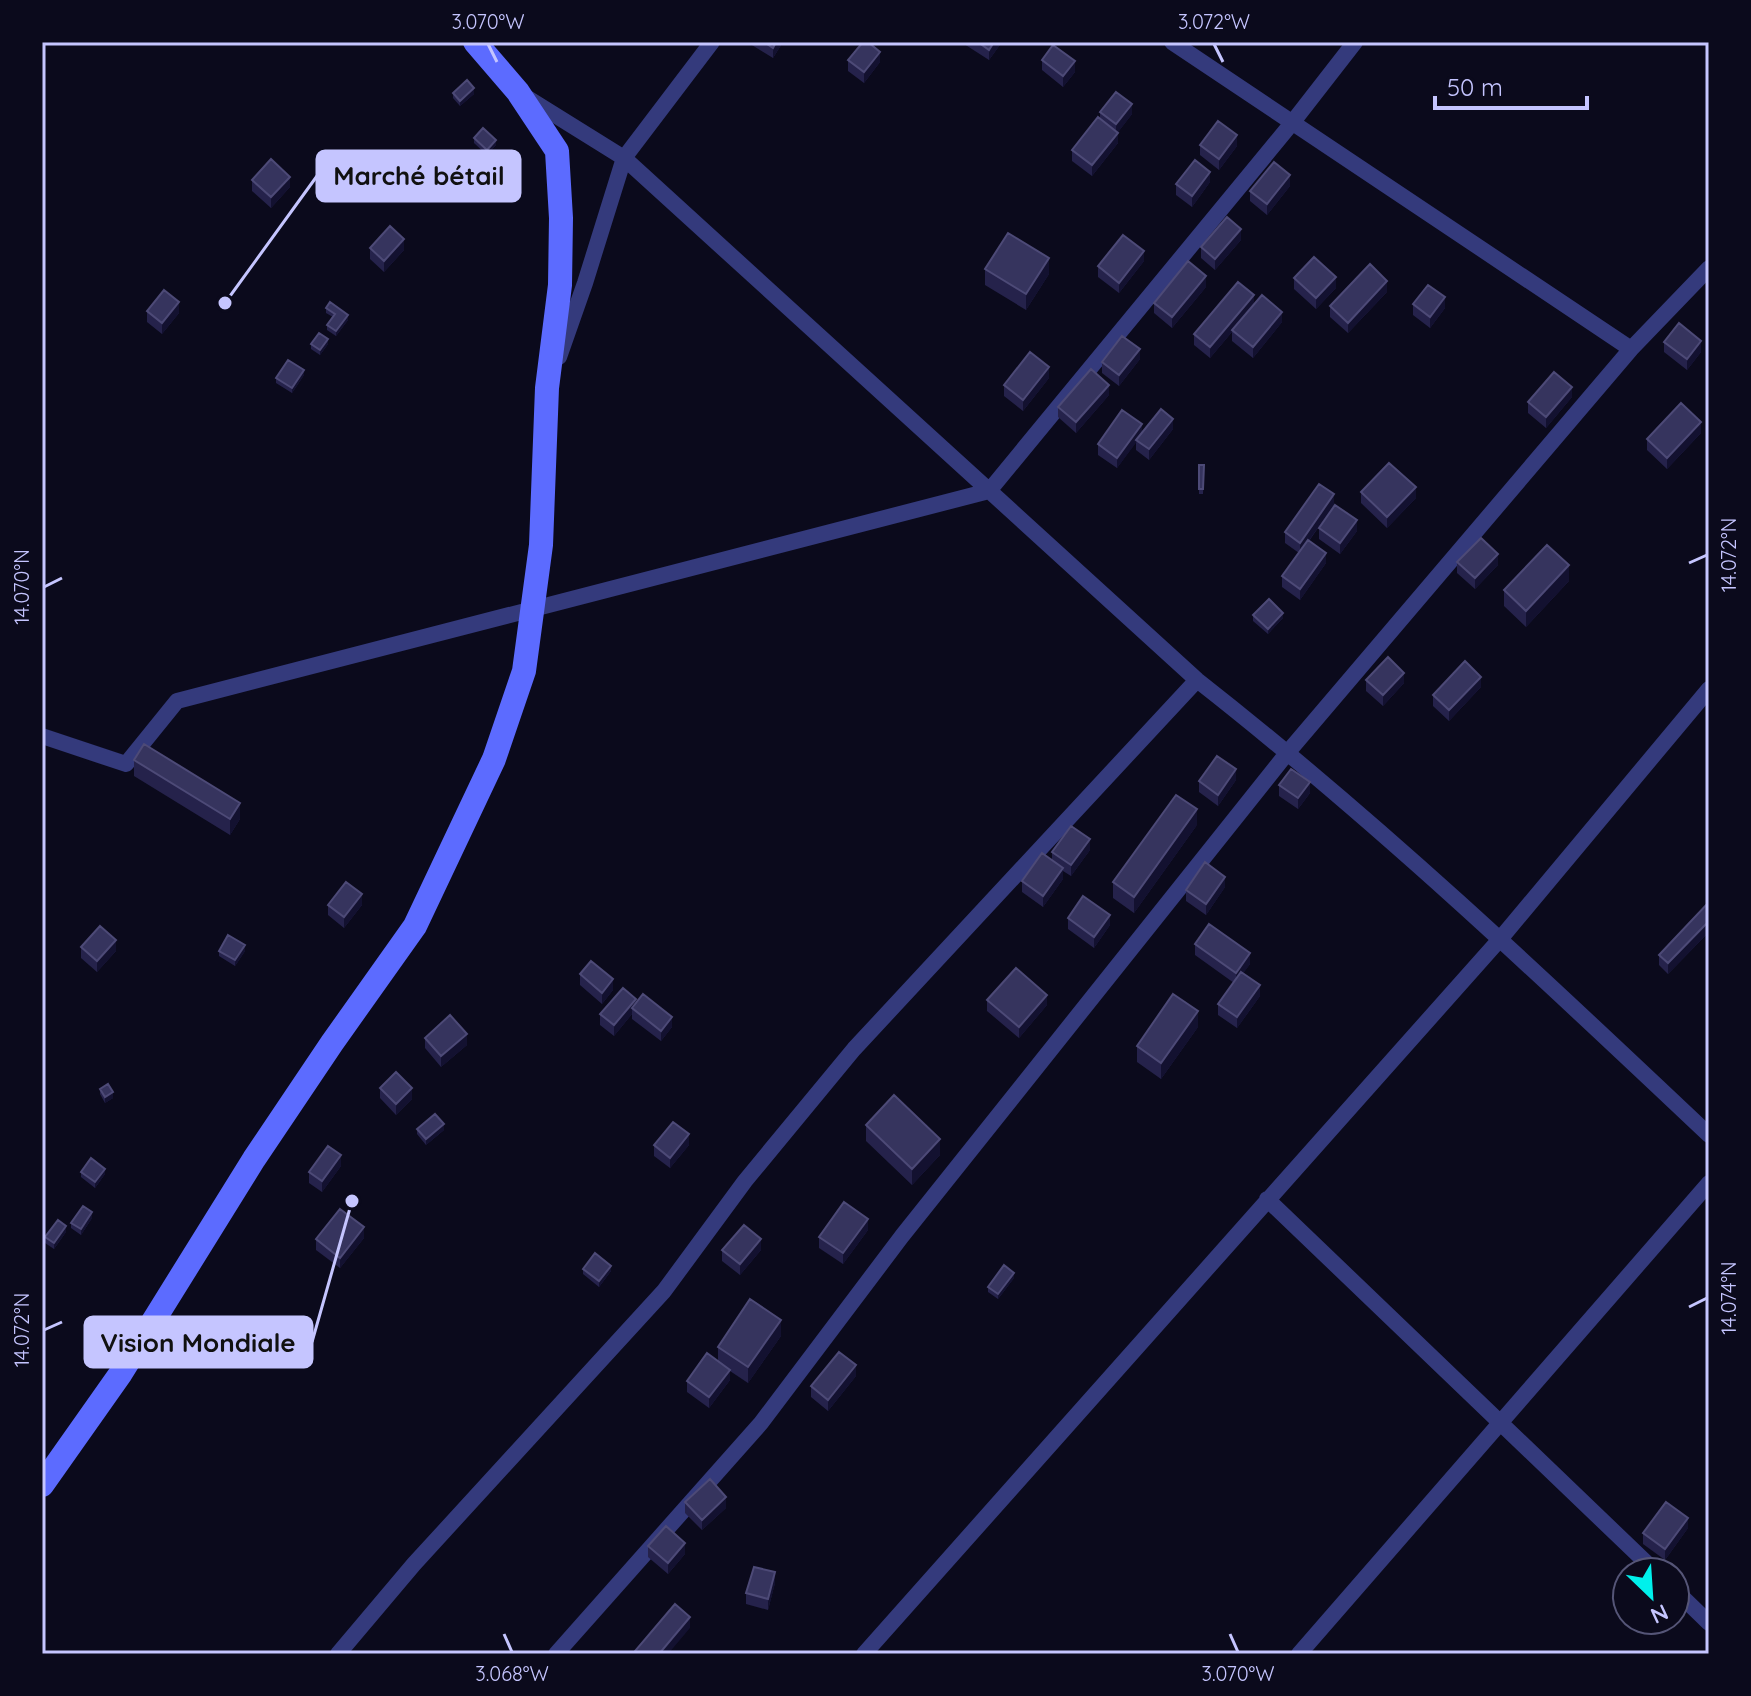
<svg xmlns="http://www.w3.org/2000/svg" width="1751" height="1696" font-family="Quicksand,sans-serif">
	<rect width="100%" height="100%" fill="#0b0a1c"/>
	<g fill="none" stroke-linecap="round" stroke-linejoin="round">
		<path stroke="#343a7c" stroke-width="16" d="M1172 42 1631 349
			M526 97 624 158 1197 680C1377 821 1543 978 1709 1135
			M559 357 585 283 624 158 712 42
			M42 736 126 764 177 701 989 491 1292 123 1355 42
			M1267 1199 1656 1572
			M1675 1590 1709 1623
			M338 1654 414 1564 664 1291 745 1181 854 1049 1197 680
			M556 1654 761 1423 902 1236 1288 752 1631 349 1709 268
			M864 1654 1501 938 1709 689
			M1299 1654 1709 1183"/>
		<path stroke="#5c6bff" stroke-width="24" d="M42 1485 121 1373 254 1159 332 1043 415 926 494 759 524 671 541 545 547 388 560 285 561 218 557 151 518 92 475 42"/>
	</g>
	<path fill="#25224b" d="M747 42H783L773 58Z
		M961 42H1002L989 60Z
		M848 60 880 62 864 83 848 71Z
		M1042 60 1075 72 1063 87 1042 70Z
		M453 93 474 94 460 106 453 98Z
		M1100 112 1132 114 1118 132V143L1092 176 1072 161V150L1100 119Z
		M474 138 496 145 487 155 474 143Z
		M1200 145 1237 146 1219 170 1200 155Z
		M460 168 477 170 468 180 460 173Z
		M252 180 290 187 271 208 252 191Z
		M1210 182 1192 207 1176 195V184Z
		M1290 186 1267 215 1250 201V191Z
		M1241 240 1215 270 1201 258V247Z
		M370 248 404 250 384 272 370 259Z
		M1144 261 1119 293 1098 277V266Z
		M985 269 1049 274 1026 310 985 285Z
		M1294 278 1336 288 1316 309 1294 289Z
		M1206 287 1172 328 1154 313V303Z
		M1387 292 1348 333 1330 317V306Z
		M1254 304 1282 322 1253 358 1232 341V332L1210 358 1194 345V334Z
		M1413 304 1445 308 1430 328 1413 315Z
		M326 308 348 320 336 336 327 330V325L333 317 326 313Z
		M147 311 179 313 162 334 147 322Z
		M1664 342 1701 352 1687 370 1664 352Z
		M311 344H328L320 355 311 349Z
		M1140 359 1119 386 1102 373V362Z
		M304 375 292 393 276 383V378Z
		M1709 375V392L1706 389V379Z
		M1049 378 1023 411 1004 396V385Z
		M1109 395 1076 433 1058 417V407Z
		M1572 397 1546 428 1528 413V402Z
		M1173 429 1149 460 1136 450V442L1117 468 1098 455V444L1142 433Z
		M1701 433 1667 469 1647 450V439Z
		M1199 465H1204L1203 494H1199Z
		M1361 492 1416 498 1387 528 1361 503Z
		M1334 505 1309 541 1326 563 1300 600 1282 587V576L1299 553 1285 543V532Z
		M1319 528 1357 531 1340 554 1319 539Z
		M1457 562 1498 565 1475 589 1457 573Z
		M1569 581 1526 627 1504 606V590Z
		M1253 615 1283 618 1268 634 1253 621Z
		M1366 680 1404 683 1383 706 1366 691Z
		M1481 687 1449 721 1433 706V695Z
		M134 760 240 819 230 835 134 776Z
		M1236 780 1218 806 1199 792V781Z
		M1279 785 1310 793 1298 809 1279 796Z
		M1197 825 1134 913 1113 898V882Z
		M1090 850 1071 876 1063 871V879L1043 907 1022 892V881L1052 860V852Z
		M1225 887 1206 915 1186 901V890Z
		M1709 902V932L1668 974 1659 965V955Z
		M328 905H362L344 928 328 915Z
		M1068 918 1110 925 1094 948 1068 929Z
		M1195 944 1250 964 1243 973 1260 996 1237 1028 1218 1015V1004L1234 983 1195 955Z
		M81 947 116 951 97 972 81 958Z
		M219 951H245L235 966 219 956Z
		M580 974 613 990 602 1004 580 985Z
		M987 1000 1047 1005 1019 1038 987 1011Z
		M636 1003 672 1027 661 1041 632 1019V1014L614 1036 600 1025V1014Z
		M1198 1027 1161 1079 1137 1062V1046Z
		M425 1038 467 1045 441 1067 425 1048Z
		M380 1088 412 1099 396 1115 380 1098Z
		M100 1089 113 1098 105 1103 100 1094Z
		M866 1125 940 1155 912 1185 866 1141Z
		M417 1129 444 1130 426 1145 417 1134Z
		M654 1145H689L670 1168 654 1156Z
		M341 1166 322 1192 309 1183V1172Z
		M81 1172 105 1174 95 1188 81 1177Z
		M92 1218 81 1235 71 1228V1223Z
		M868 1230 843 1264 819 1248V1237Z
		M66 1232 54 1249 45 1243V1237Z
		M364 1238 340 1268 316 1250V1239Z
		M722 1250H761L740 1275 722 1261Z
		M583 1269 611 1271 599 1287 583 1274Z
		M1014 1278 998 1299 988 1292V1287Z
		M781 1336 748 1383 730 1371V1380L709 1408 687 1392V1381L718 1361V1347Z
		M856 1376 828 1411 811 1397V1386Z
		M685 1502 726 1508 702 1530 685 1513Z
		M1688 1528 1665 1560 1643 1544V1533Z
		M648 1546 685 1554 668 1574 648 1557Z
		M775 1583 768 1610 746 1604V1593Z"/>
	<path fill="#131130" d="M776 42H783L773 58V48Z
		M994 42H1002L989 60V50Z
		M880 52V62L864 83V72Z
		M1075 61V72L1063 87V76Z
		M474 88V94L460 106V101Z
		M1132 104V114L1116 135V124Z
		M1118 133V143L1092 176V165Z
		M1237 135V146L1219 170V159Z
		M496 140V145L487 155V150Z
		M477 164V170L468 180V175Z
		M1210 172V182L1192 207V196Z
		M1290 175V186L1267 215V204Z
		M290 177V187L271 208V197Z
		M1241 229V240L1215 270V259Z
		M404 239V250L384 272V261Z
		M1144 251V261L1119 293V283Z
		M1049 258V274L1026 310V294Z
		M1206 276V287L1172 328V317Z
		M1336 277V288L1316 309V298Z
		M1387 281V292L1348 333V323Z
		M1254 295V306L1210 358V347Z
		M1445 297V308L1430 328V317Z
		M179 302V313L162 334V323Z
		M1282 312V322L1253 358V347Z
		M348 315V320L336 336V331Z
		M328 339V344L320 355V350Z
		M1701 341V352L1687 370V359Z
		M1140 349V359L1119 386V375Z
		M1049 367V378L1023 411V400Z
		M304 370V375L292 393V388Z
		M1109 385V395L1076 433V422Z
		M1572 387V397L1546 428V417Z
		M1173 419V429L1149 460V449Z
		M1701 422V433L1667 469V458Z
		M1142 424V435L1117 468V458Z
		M1416 487V498L1387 528V517Z
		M1334 494V505L1300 553V543Z
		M1357 520V531L1340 554V543Z
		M1326 553V563L1300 600V589Z
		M1498 554V565L1475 589V578Z
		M1569 565V581L1526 627V611Z
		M1283 613V618L1268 634V629Z
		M1404 673V683L1383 706V695Z
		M1481 677V687L1449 721V710Z
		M1236 769V780L1218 806V795Z
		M1310 782V793L1298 809V798Z
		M240 803V819L230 835V819Z
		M1197 809V825L1134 913V897Z
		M1090 839V850L1071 876V865Z
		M1063 868V879L1043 907V896Z
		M1225 877V887L1206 915V904Z
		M362 894V905L344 928V917Z
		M1110 915V925L1094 948V937Z
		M1709 921V932L1668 974V963Z
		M116 940V951L97 972V961Z
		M245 945V951L235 966V960Z
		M1250 953V964L1236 984V973Z
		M613 979V990L602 1004V993Z
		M1260 985V996L1237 1028V1017Z
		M1047 995V1005L1019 1038V1027Z
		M636 999V1010L632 1008V1014L614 1036V1025Z
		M1198 1011V1027L1161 1079V1063Z
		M672 1017V1027L661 1041V1031Z
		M467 1034V1045L441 1067V1056Z
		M412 1088V1099L396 1115V1104Z
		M113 1092V1098L105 1103V1097Z
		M444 1124V1130L426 1145V1139Z
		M689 1134V1145L670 1168V1158Z
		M940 1139V1155L912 1185V1169Z
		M341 1155V1166L322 1192V1181Z
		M105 1169V1174L95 1188V1182Z
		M92 1212V1218L81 1235V1229Z
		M868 1219V1230L843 1264V1253Z
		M66 1226V1232L54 1249V1243Z
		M364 1227V1238L340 1268V1258Z
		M761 1239V1250L740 1275V1264Z
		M611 1266V1271L599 1287V1281Z
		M1014 1273V1278L998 1299V1294Z
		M781 1320V1336L748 1383V1367Z
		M856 1365V1376L828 1411V1400Z
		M730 1370V1380L709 1408V1397Z
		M726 1497V1508L702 1530V1520Z
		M1688 1518V1528L1665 1560V1549Z
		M685 1543V1554L668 1574V1563Z
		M775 1572V1583L768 1610V1599Z
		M690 1617V1628L668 1654H659Z"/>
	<path fill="#36345e" stroke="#4d4a77" stroke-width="2" d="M764 42H776L773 48Z
		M863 42H868L880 52 864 72 848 60Z
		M978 42H994L989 50Z
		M1053 45 1075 61 1063 76 1042 60Z
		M467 80 474 88 460 101 453 93Z
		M1116 92 1132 104 1116 124 1100 112Z
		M1098 117 1118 133 1092 165 1072 150Z
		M1218 121 1237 135 1219 159 1200 145Z
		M483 128 496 140 487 150 474 138Z
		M271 159 290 177 271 197 252 180Z
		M1195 160 1210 172 1192 196 1176 184Z
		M1274 162 1290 175 1267 204 1250 191Z
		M1227 217 1241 229 1215 259 1201 247Z
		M390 226 404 239 384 261 370 248Z
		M1008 233 1049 258 1026 294 985 269Z
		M1123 235 1144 251 1119 283 1098 266Z
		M1314 257 1336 277 1316 298 1294 278Z
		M1188 261 1206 276 1172 317 1154 303Z
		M1370 264 1387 281 1348 323 1330 306Z
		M1238 282 1254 295 1210 347 1194 334Z
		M1428 285 1445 297 1430 317 1413 304Z
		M164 290 179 302 162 323 147 311Z
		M1262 295 1282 312 1253 347 1232 330Z
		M330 302 348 315 336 331 327 325 335 314 326 308Z
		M1679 323 1701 341 1687 359 1664 342Z
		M319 333 328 339 320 350 311 344Z
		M1122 336 1140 349 1119 375 1102 362Z
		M1030 352 1049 367 1023 400 1004 385Z
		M288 360 304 370 292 388 276 378Z
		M1091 369 1109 385 1076 422 1058 407Z
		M1554 372 1572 387 1546 417 1528 402Z
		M1681 403 1701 422 1667 458 1647 439Z
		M1161 409 1173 419 1149 449 1136 440Z
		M1122 410 1142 424 1117 458 1098 444Z
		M1389 463 1416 487 1387 517 1361 492Z
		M1199 465H1204L1203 489H1199Z
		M1319 484 1334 494 1300 543 1285 532Z
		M1335 505 1357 520 1340 543 1319 528Z
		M1481 538 1498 554 1475 578 1457 562Z
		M1308 540 1326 553 1300 589 1282 576Z
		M1547 545 1569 565 1526 611 1504 590Z
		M1269 599 1283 613 1268 629 1253 615Z
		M1388 657 1404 673 1383 695 1366 680Z
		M1465 661 1481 677 1449 710 1433 695Z
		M144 744 240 803 230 819 134 760Z
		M1217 756 1236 769 1218 795 1199 781Z
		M1291 769 1310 782 1298 798 1279 785Z
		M1176 795 1197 809 1134 897 1113 882Z
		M1071 826 1090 839 1071 865 1052 852Z
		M1042 853 1063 868 1043 896 1022 881Z
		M1205 862 1225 877 1206 904 1186 890Z
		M346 882 362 894 344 917 328 905Z
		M1083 896 1110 915 1094 937 1068 918Z
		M1709 902V921L1668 963 1659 955Z
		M1209 924 1250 953 1236 973 1195 944Z
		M100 926 116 940 97 961 81 947Z
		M228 935 245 945 235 960 219 951Z
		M591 961 613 979 602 993 580 974Z
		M1016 968 1047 995 1019 1027 987 1000Z
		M1241 972 1260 985 1237 1017 1218 1004Z
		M623 988 636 999 614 1025 600 1014Z
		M643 994 672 1017 661 1031 632 1008Z
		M1173 994 1198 1011 1161 1063 1137 1046Z
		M450 1015 467 1034 441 1056 425 1038Z
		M396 1072 412 1088 396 1104 380 1088Z
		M108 1084 113 1092 105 1097 100 1089Z
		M894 1095 940 1139 912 1169 866 1125Z
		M435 1114 444 1124 426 1139 417 1129Z
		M673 1122 689 1134 670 1158 654 1145Z
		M328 1146 341 1155 322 1181 309 1172Z
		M91 1158 105 1169 95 1182 81 1172Z
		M844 1202 868 1219 843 1253 819 1237Z
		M83 1206 92 1212 81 1229 71 1223Z
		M340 1209 364 1227 340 1258 316 1239Z
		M58 1220 66 1226 54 1243 45 1237Z
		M744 1225 761 1239 740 1264 722 1250Z
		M595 1253 611 1266 599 1281 583 1269Z
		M1004 1265 1014 1273 998 1294 988 1287Z
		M750 1299 781 1320 748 1367 718 1347Z
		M839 1352 856 1365 828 1400 811 1386Z
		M707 1353 730 1370 709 1397 687 1381Z
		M710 1479 726 1497 702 1520 685 1502Z
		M1666 1502 1688 1518 1665 1549 1643 1533Z
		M666 1526 685 1543 668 1563 648 1546Z
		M754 1567 775 1572 768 1599 746 1593Z
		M675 1604 690 1617 659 1654H639L635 1651Z"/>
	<path fill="none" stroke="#c5c5ff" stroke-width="3" d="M488 44 497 62M1214 44 1223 62M1689 563 1707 555M44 587 62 578M1689 1307 1707 1298M44 1330 62 1322M504 1634 512 1652M1230 1634 1238 1652"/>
	<path fill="none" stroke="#c5c5ff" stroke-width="3" d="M225 303L317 176M352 1201L312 1342"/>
	<g fill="#c5c5ff" stroke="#0b0a1c" stroke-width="3">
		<circle cx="225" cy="303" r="8"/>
		<circle cx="352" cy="1201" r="8"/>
	</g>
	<g fill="#c5c5ff" stroke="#c5c5ff" stroke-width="3">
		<rect x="317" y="151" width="203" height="50" rx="8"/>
		<rect x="85" y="1317" width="227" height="50" rx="8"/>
	</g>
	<g font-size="26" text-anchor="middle" font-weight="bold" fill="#111">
		<text x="419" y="185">Marché bétail</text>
		<text x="198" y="1352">Vision Mondiale</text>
	</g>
	<rect width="1751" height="1696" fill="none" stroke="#0b0a1c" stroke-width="88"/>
	<g transform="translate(1651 1596) rotate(155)"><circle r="38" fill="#0b0a1c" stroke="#555577" stroke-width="2"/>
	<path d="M0-6L14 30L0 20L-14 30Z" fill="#00f0ec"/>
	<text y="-12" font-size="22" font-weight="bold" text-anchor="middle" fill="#c5c5ff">N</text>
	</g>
	<path d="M1435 96v12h152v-12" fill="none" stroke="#c5c5ff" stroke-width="4"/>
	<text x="1447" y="96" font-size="24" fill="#c5c5ff" stroke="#0b0a1c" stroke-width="6" paint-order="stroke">50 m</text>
	<rect x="44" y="44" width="1663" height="1608" fill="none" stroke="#c5c5ff" stroke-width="3"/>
	<g font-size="20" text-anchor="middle" fill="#c5c5ff">
		<text x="488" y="29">3.070°W</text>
		<text x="1214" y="29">3.072°W</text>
		<text transform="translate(1729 555) rotate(-90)" y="7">14.072°N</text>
		<text transform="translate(22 587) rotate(-90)" y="7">14.070°N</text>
		<text transform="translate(1729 1298) rotate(-90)" y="7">14.074°N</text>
		<text transform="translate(22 1330) rotate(-90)" y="7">14.072°N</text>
		<text x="512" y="1681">3.068°W</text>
		<text x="1238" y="1681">3.070°W</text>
	</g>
</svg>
